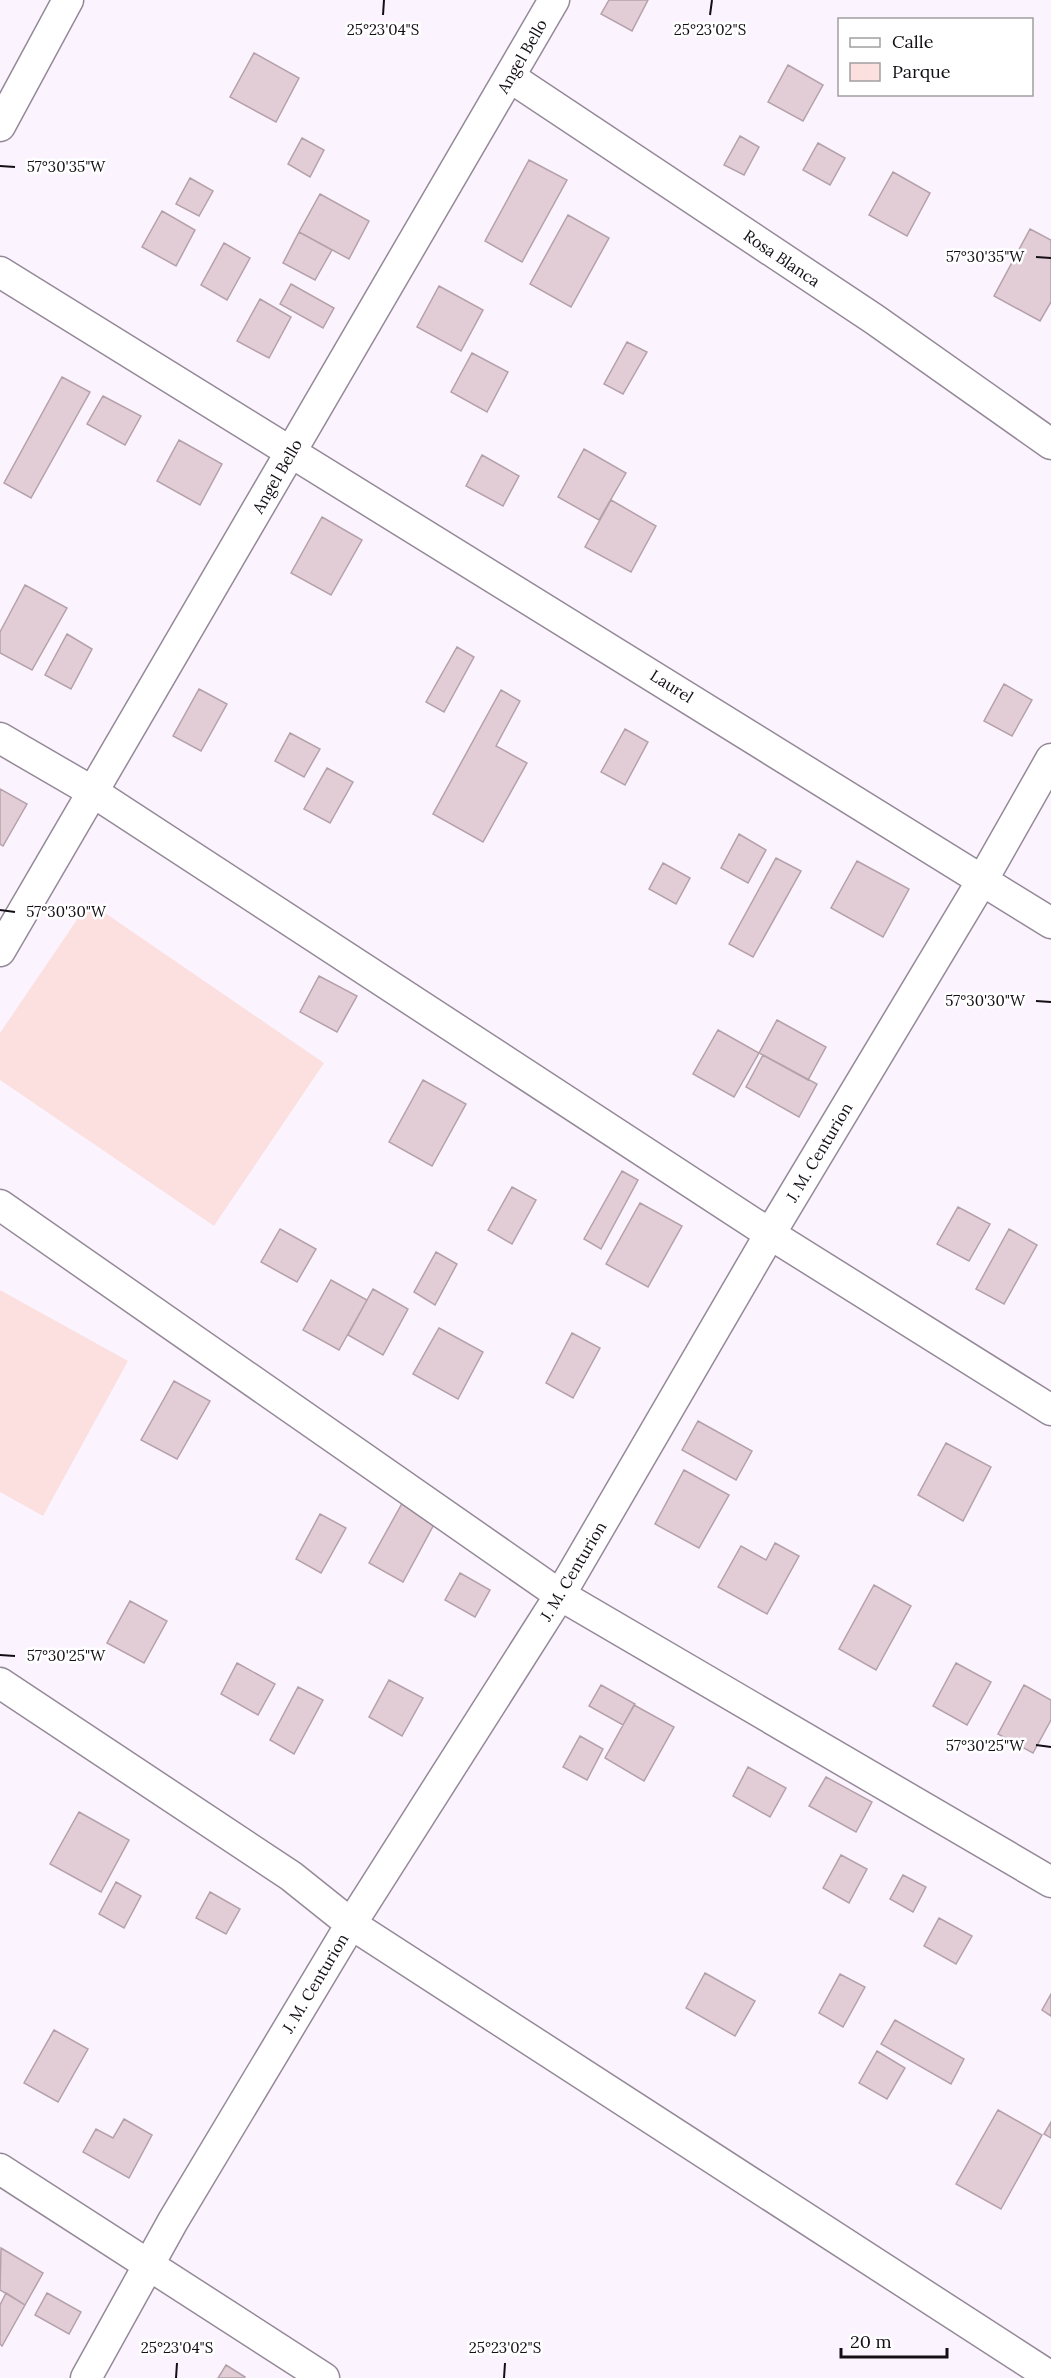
<svg xmlns="http://www.w3.org/2000/svg" width="1051" height="2378" font-family="Lora,serif">
	<rect width="100%" height="100%" fill="#fbf4fe"/>
	<path fill="#fbe0df" d="M89 902 324 1063 214 1226 0 1080V1033Z
		M0 1290 128 1361 43 1516 0 1492Z"/>
	<path fill="#e2ccd6" stroke="#b5a1aa" stroke-width="1.5" d="M609 0H648L632 31 601 14Z
		M254 53 299 78 276 122 230 97Z
		M788 65 823 85 803 121 768 102Z
		M740 136 759 147 744 175 724 165Z
		M302 138 324 150 310 177 288 164Z
		M818 143 845 158 830 185 803 170Z
		M529 160 567 180 522 262 485 241Z
		M893 172 930 193 907 236 869 215Z
		M190 178 213 191 199 216 176 204Z
		M320 194 369 221 349 259 299 232Z
		M162 211 195 230 176 266 142 247Z
		M568 215 609 238 571 307 530 284Z
		M1030 229 1051 240V302L1040 321 994 296Z
		M299 232 332 250 315 280 283 263Z
		M224 243 250 258 227 300 201 285Z
		M291 284 334 308 323 328 280 304Z
		M439 286 483 310 461 351 417 327Z
		M260 299 291 317 269 358 237 341Z
		M627 342 647 352 623 394 604 384Z
		M472 353 508 372 487 412 451 392Z
		M62 377 90 392 31 498 4 483Z
		M103 396 141 416 125 445 87 424Z
		M179 440 222 464 200 505 157 481Z
		M584 449 626 473 599 520 558 497Z
		M482 455 519 476 503 506 466 486Z
		M611 500 656 526 631 572 585 547Z
		M322 517 362 540 331 595 291 573Z
		M25 585 67 608 32 670 0 653V632Z
		M67 634 92 649 71 689 45 675Z
		M457 647 474 657 444 712 426 702Z
		M1004 684 1032 700 1012 736 984 721Z
		M199 689 227 704 201 751 173 736Z
		M501 690 520 701 496 746 527 763 483 842 433 814Z
		M625 729 648 742 625 785 601 772Z
		M290 733 320 749 304 777 275 761Z
		M327 768 353 782 330 823 304 809Z
		M0 789 27 804 3 846 0 844Z
		M739 834 766 850 748 883 721 868Z
		M776 858 801 871 753 957 729 944Z
		M857 861 909 889 883 937 831 908Z
		M663 863 690 878 676 904 649 889Z
		M319 976 357 996 337 1032 300 1012Z
		M777 1020 826 1047 808 1080 759 1053Z
		M718 1030 759 1053 734 1097 693 1074Z
		M763 1055 817 1084 799 1117 746 1087Z
		M423 1080 466 1104 432 1166 389 1142Z
		M622 1171 638 1180 601 1249 584 1239Z
		M512 1187 536 1200 512 1244 488 1230Z
		M640 1203 682 1226 648 1287 606 1264Z
		M958 1207 990 1224 969 1261 937 1244Z
		M280 1229 316 1249 297 1282 261 1262Z
		M1009 1229 1037 1245 1004 1304 976 1289Z
		M436 1252 457 1264 435 1305 414 1292Z
		M331 1280 367 1300 339 1350 303 1330Z
		M373 1289 408 1309 383 1355 348 1335Z
		M439 1328 483 1352 458 1399 413 1374Z
		M572 1333 600 1348 573 1398 546 1383Z
		M174 1381 210 1401 177 1459 141 1440Z
		M698 1421 752 1451 736 1480 682 1450Z
		M946 1443 991 1467 963 1521 918 1495Z
		M684 1470 729 1495 699 1548 655 1524Z
		M405 1498 438 1517 403 1582 369 1563Z
		M320 1514 346 1528 321 1573 296 1559Z
		M775 1543 799 1556 767 1614 718 1587 741 1546 766 1560Z
		M460 1573 490 1590 475 1617 445 1600Z
		M874 1585 911 1606 876 1670 839 1649Z
		M130 1601 167 1621 144 1663 107 1643Z
		M237 1663 275 1684 258 1715 221 1694Z
		M956 1663 991 1682 967 1725 933 1706Z
		M389 1680 423 1698 402 1736 369 1717Z
		M601 1685 635 1704 623 1725 589 1706Z
		M1024 1685 1051 1700V1720L1033 1753 998 1734Z
		M298 1687 323 1700 294 1754 270 1740Z
		M634 1705 674 1727 644 1781 605 1758Z
		M580 1736 603 1749 587 1780 563 1767Z
		M748 1767 786 1788 770 1817 733 1796Z
		M826 1777 872 1802 856 1832 809 1806Z
		M79 1812 129 1840 101 1892 50 1864Z
		M841 1855 867 1869 849 1903 823 1888Z
		M903 1875 926 1887 913 1912 890 1899Z
		M116 1882 141 1896 124 1928 99 1914Z
		M210 1892 240 1909 226 1934 196 1918Z
		M939 1918 972 1936 956 1964 924 1946Z
		M705 1973 755 2001 735 2036 686 2008Z
		M840 1974 865 1987 843 2027 819 2013Z
		M1051 1994V2016L1042 2010Z
		M895 2020 964 2059 951 2084 881 2044Z
		M54 2030 88 2049 58 2102 24 2083Z
		M877 2051 905 2068 887 2099 859 2083Z
		M998 2110 1042 2135 1001 2209 956 2184Z
		M124 2119 152 2135 129 2178 83 2152 96 2129 113 2138Z
		M1051 2122V2138L1044 2134Z
		M1 2248 43 2273 25 2305 0 2290Z
		M6 2293 25 2305 2 2346 0 2344V2305Z
		M47 2293 81 2312 69 2334 35 2315Z
		M226 2365 245 2377 244 2378H218Z"/>
	<g fill="none" stroke-linecap="round" stroke-linejoin="round">
		<defs>
			<path id="minor" d="M510 77 874 319 1051 444
				M0 126 68 0
				M0 272 1051 923
				M0 738 93 792 770 1234 1051 1410
				M0 951 554 0
				M0 1205 560 1595 1051 1882
				M0 1683 291 1876 351 1924 1051 2377
				M0 2169 324 2378
				M86 2378 173 2221 351 1924 560 1595 770 1234 983 879 1051 759"/>
		</defs>
		<use href="#minor" stroke="#958999" stroke-width="33"/>
		<use href="#minor" stroke="#fff" stroke-width="30"/>
	</g>
	<path fill="none" stroke="#130f15" stroke-width="2" d="M383 15 384 0M710 15 712 0M0 166 15 167M1036 257 1051 258M0 910 15 912M1036 1001 1051 1002M0 1655 15 1656M1036 1745 1051 1747M176 2378 177 2363M504 2378 505 2363"/>
	<g text-anchor="middle" stroke-width="5" stroke-linejoin="round" paint-order="stroke">
		<g font-size="16" fill="#130f15" stroke="#fff">
			<text transform="translate(522 56) rotate(-60)" y="6">Angel Bello</text>
			<text transform="translate(782 258) rotate(34)" y="6">Rosa Blanca</text>
			<text transform="translate(277 476) rotate(-60)" y="6">Angel Bello</text>
			<text transform="translate(672 686) rotate(32)" y="6">Laurel</text>
			<text transform="translate(819 1152) rotate(-59)" y="6">J. M. Centurion</text>
			<text transform="translate(573 1571) rotate(-59)" y="6">J. M. Centurion</text>
			<text transform="translate(315 1983) rotate(-59)" y="6">J. M. Centurion</text>
		</g>
	</g>
	<g font-size="15" text-anchor="middle" fill="#130f15" stroke="#fff" stroke-width="5" stroke-linejoin="round" paint-order="stroke">
		<text x="383" y="35">25°23'04"S</text>
		<text x="710" y="35">25°23'02"S</text>
		<text x="66" y="172">57°30'35"W</text>
		<text x="985" y="262">57°30'35"W</text>
		<text x="66" y="917">57°30'30"W</text>
		<text x="985" y="1006">57°30'30"W</text>
		<text x="66" y="1661">57°30'25"W</text>
		<text x="985" y="1751">57°30'25"W</text>
		<text x="177" y="2353">25°23'04"S</text>
		<text x="505" y="2353">25°23'02"S</text>
	</g>
	<rect x="838" y="18" width="195" height="78" fill="#ffffff" stroke="#a19fa1" stroke-width="1.5"/>
	<rect x="850" y="38" width="30" height="9" fill="#ffffff" stroke="#a19fa1" stroke-width="1.5"/>
	<text x="892" y="48" font-size="18" fill="#130f15">Calle</text>
	<rect x="850" y="63" width="30" height="18" fill="#fbe0df" stroke="#a19fa1" stroke-width="1.5"/>
	<text x="892" y="78" font-size="18" fill="#130f15">Parque</text>
	<path d="M841 2348v9h106v-9" fill="none" stroke="#130f15" stroke-width="3"/>
	<text x="850" y="2348" font-size="18" fill="#130f15" stroke="#ffffff" stroke-width="4.5" paint-order="stroke">20 m</text>
</svg>
